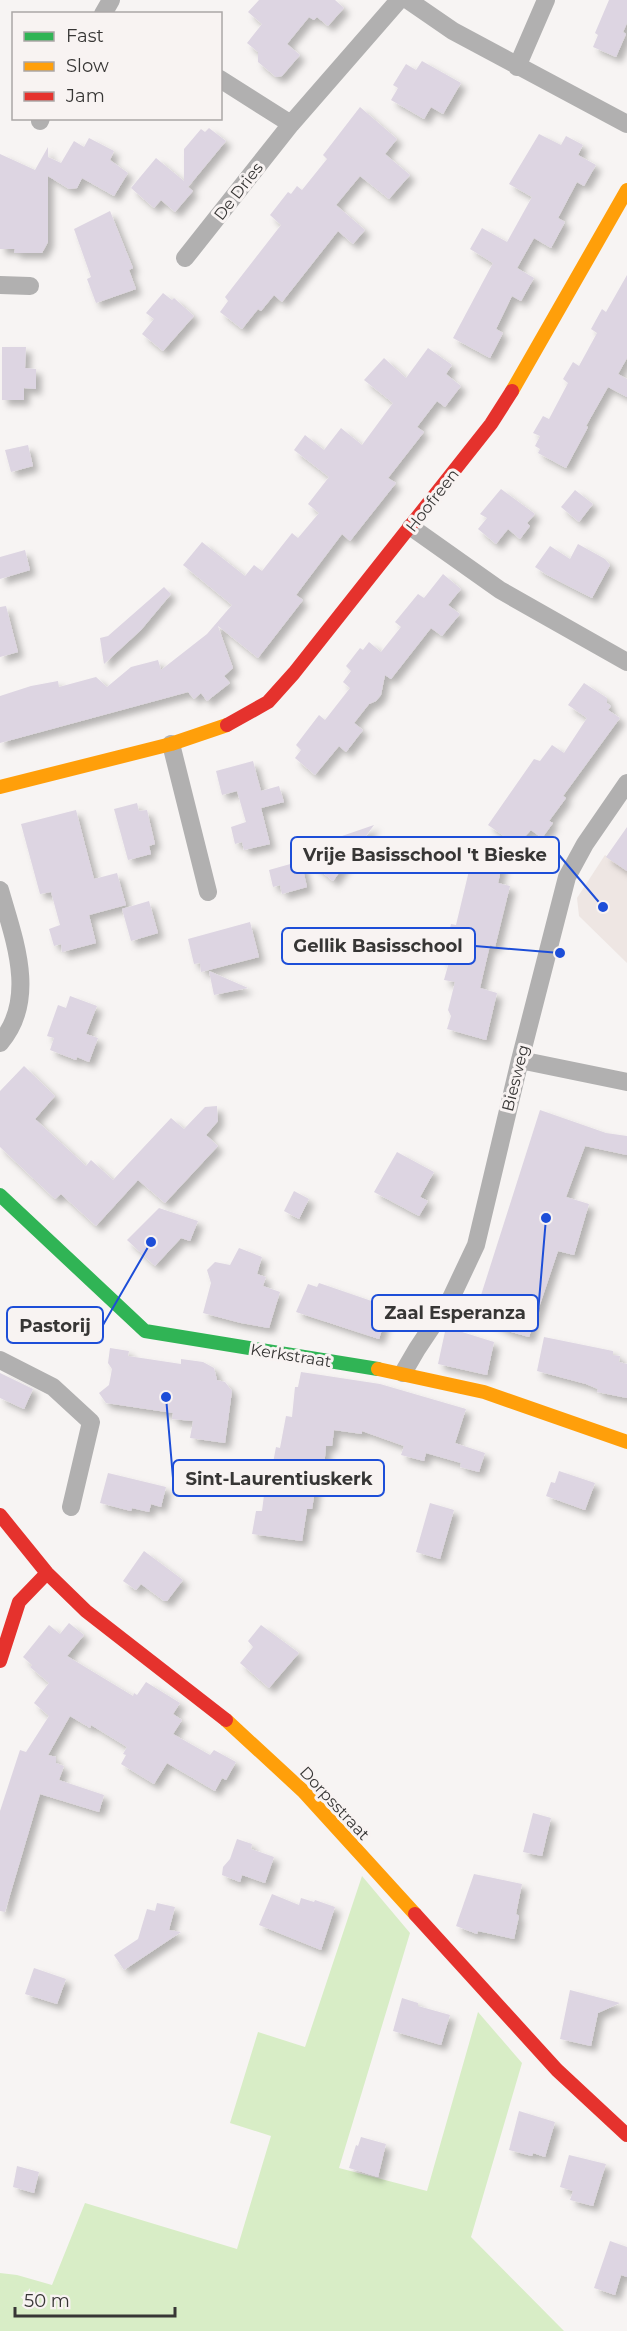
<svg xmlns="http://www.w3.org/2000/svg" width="627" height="2331" font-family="Montserrat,sans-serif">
	<defs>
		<filter id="shadow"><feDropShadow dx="5.5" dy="5.5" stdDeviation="3" flood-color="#0004"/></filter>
	</defs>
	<rect width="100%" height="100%" fill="#f7f4f3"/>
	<path fill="#eee6e3" d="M605 855 627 871V963L579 916 577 898Z"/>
	<path fill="#d8edc6" d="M362 1876 410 1933 339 2168 427 2191 478 2012 522 2063 471 2237 564 2331H0V2273L17 2275 52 2285 85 2203 237 2249 271 2136 230 2123 258 2032 305 2047Z"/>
	<path fill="#ddd5e2" filter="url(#shadow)" d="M259 0H335L344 8 328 26 317 17 314 20 309 17 287 44 300 55 282 76 276 77 258 62V52L247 43 262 24 248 12Z
		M609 0H627V23L623 32 626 34 616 57 593 47 598 35 595 33Z
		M422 61 461 83 443 114 431 107 424 119 391 100 398 88 393 85 406 64 416 70Z
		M360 107 397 139 385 154 410 175 389 199 360 176 336 205 365 230 353 244 338 231 282 302 274 295 261 311 258 309 242 329 220 312 228 301 225 297 281 225 270 215 288 192 291 194 297 186 302 190 327 159 323 155Z
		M209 128 226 141 188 187 193 191 175 212 161 200 154 208 131 188 156 158 184 181V149L201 129 205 132Z
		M539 134 561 145 566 136 583 145 578 155 596 165 584 186 577 182 558 218 565 222 551 248 534 238 517 268 534 278 521 301 512 296 496 329 503 333 490 358 453 338 493 263 470 249 482 228 507 242 532 197 509 184Z
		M89 138 114 151 110 160 128 173 114 196 82 178 77 188 69 189 48 176V242L42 253H14L15 249H0V154L35 170 48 147V157L61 163 74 141 84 147Z
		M110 211 133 268 129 270 136 289 96 303 87 279 91 277 74 229Z
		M627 275V358L618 374 627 379V397L608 387 586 426 588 427 566 468 538 453 540 449 535 446 540 436 533 433 543 416 549 419 568 383 563 379 573 362 579 366 597 333 591 329 602 309 606 312Z
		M163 293 172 300 174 298 194 316 163 351 142 334 154 319 146 313Z
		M2 347H26L25 368 36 369V389L24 388V400H2Z
		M428 348 452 365 446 374 461 386 445 407 437 401 417 427 424 432 388 478 396 483 350 541 342 534 296 595 303 600 258 658 218 626 233 668 224 676 230 683 207 701 201 693 194 699 188 692 0 743V696L31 686 58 681 59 687 96 677 107 687 131 667 158 660 161 670 207 634 232 605 183 565 202 542 245 576 254 565 262 571 292 533 298 538 319 513 308 504 329 477 294 450 305 435 324 450 341 428 362 445 393 403 364 380 384 358 406 378Z
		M28 445 33 466 11 472 5 450Z
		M501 489 535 514 527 523 530 526 520 539 508 529 496 544 478 529 487 518 480 514Z
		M575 490 593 504 579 522 561 507Z
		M578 544 605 559 610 565 592 598 547 575 535 567 550 546 570 559Z
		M25 550 30 570 0 579V557Z
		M443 574 461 589 448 605 460 614 442 636 431 628 391 679 385 675 381 695 376 701 369 704 354 723 363 730 346 752 339 746 315 775 295 758 301 750 296 745 319 715 325 720 350 688 343 682 351 671 346 666 360 648 363 650 369 642 381 652 401 627 395 622 418 594 424 598Z
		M164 587 171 594 141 630 104 664 100 638 108 636Z
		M6 606 18 652 0 657V607Z
		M584 683 607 698V703L611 706 608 710 620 718 563 796 566 798 549 821 553 823 542 838 531 830 517 845 488 825 534 759 540 761 552 745 564 753 587 718 568 705Z
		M253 761 261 791 279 786 284 802 261 808 270 844 244 850 242 842 235 844 231 827 246 822 237 791 222 795 216 771Z
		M137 803 139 811 147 810 155 844 149 846 151 854 128 860 114 809Z
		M76 810 94 879 117 873 126 905 89 915 96 943 62 952 61 944 54 946 49 929 60 925 51 892 40 894 21 824Z
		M374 825 333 881 306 859 313 857 310 847Z
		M627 827V871L606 857Z
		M473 854 503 861 498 883 510 886 495 947 490 945 480 988 497 993 486 1040 447 1029 451 1016 448 1010 455 982 444 980 449 962 442 960 451 924 456 925Z
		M301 861 307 887 282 894 280 885 273 887 269 870Z
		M149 901 158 933 131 941 122 909Z
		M250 922 259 957 201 972 200 963 194 964 188 939Z
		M209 971 248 988 214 995Z
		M70 996 97 1006 86 1034 98 1038 89 1062 77 1057 76 1060 50 1050 54 1038 47 1036 58 1005 66 1008Z
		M24 1066 55 1096 35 1119 86 1166 91 1160 113 1180 171 1118 184 1129 205 1107 217 1106 218 1121 206 1135 218 1146 165 1203 138 1180 96 1226 61 1194 55 1199 0 1147V1091Z
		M540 1110 606 1133 627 1136V1155L585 1146 566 1197 589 1204 574 1255 558 1251 529 1337 508 1331 475 1314Z
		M397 1152 434 1172 420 1197 428 1201 419 1216 374 1192Z
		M294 1191 309 1199 299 1219 284 1211Z
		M159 1208 198 1221 190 1241 181 1238 155 1266 127 1240Z
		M239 1248 262 1257 257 1274 266 1277 263 1286 280 1292 269 1328 241 1323 203 1313 211 1283 207 1270 215 1262 230 1265Z
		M319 1283 389 1307 379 1339 296 1312 308 1284 317 1287Z
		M446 1327 494 1342 487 1375 438 1364Z
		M544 1337 613 1351V1355L620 1356 619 1362 627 1364V1398L597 1392 598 1389 586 1384 537 1371Z
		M110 1348 129 1351 128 1356 181 1364V1359L203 1362 214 1368 217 1380 225 1382 232 1391 225 1443 190 1438 193 1421 172 1419 173 1413 106 1403 99 1393 109 1385 112 1369 108 1363Z
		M301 1372 380 1384 466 1409 455 1443 485 1453 479 1472 460 1467 461 1463 426 1453 424 1461 401 1455 404 1446 362 1431V1434L334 1430 332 1446H326L323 1478H317L312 1509H307L302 1541 252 1534 256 1511H262L266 1479H270L276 1447 280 1448 286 1416 292 1417 295 1387H298Z
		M0 1373 33 1389 24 1409 0 1398Z
		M559 1471 595 1483 585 1510 546 1496 551 1482 555 1483Z
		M108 1473 166 1487 161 1507 151 1504 149 1512 132 1508 131 1511 100 1503Z
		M430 1503 454 1510 440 1559 416 1552Z
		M144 1551 183 1580 167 1601H164L141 1584 136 1590 123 1581Z
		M69 1623 84 1635 67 1656 133 1696 134 1693 137 1695 146 1682 180 1703 173 1714 182 1720 173 1734 210 1755 214 1750 236 1762 226 1780 222 1778 215 1791 167 1763 154 1784 121 1764 126 1755 123 1754 127 1747 91 1725 90 1728 70 1716 48 1755 56 1757V1763L64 1766 59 1780 104 1795 99 1812 40 1794 5 1912 0 1911V1811L20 1750 26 1752 49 1716 34 1703 49 1683 30 1667 32 1665 23 1657 49 1625 60 1634Z
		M261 1625 299 1653 269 1688 240 1663 253 1647 248 1641Z
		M533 1813 551 1818 542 1856 523 1852Z
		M237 1839 252 1844 251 1849 274 1857 265 1883 242 1875 240 1882 222 1875 223 1867 230 1859Z
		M474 1874 522 1884 516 1914 519 1916 514 1939 478 1931 477 1934 456 1926Z
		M272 1894 299 1905 301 1898 314 1902 315 1900 335 1907 321 1950 259 1925Z
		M157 1903 175 1907 169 1930 181 1932 124 1970 114 1955 138 1939 147 1909 155 1911Z
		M34 1968 66 1979 57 2004 25 1994Z
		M570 1990 620 2003 598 2013 591 2046 560 2039Z
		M402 1998 418 2003V2006L450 2015 441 2045 393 2031Z
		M519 2111 555 2122 545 2157 533 2153 532 2156 509 2150Z
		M361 2137 386 2144 378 2177 349 2168 356 2145 358 2146Z
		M569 2155 606 2164 593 2206 570 2200 573 2191 560 2187Z
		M17 2166 39 2172 34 2193 13 2187Z
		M610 2241 627 2247V2277L621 2275 615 2295 594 2288Z"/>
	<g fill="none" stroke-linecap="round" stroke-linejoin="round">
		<path stroke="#b1b0b0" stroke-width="18" d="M408 0 453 31 627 124
			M103 14 111 0
			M517 67 546 0
			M220 79 291 124
			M40 121 41 118
			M185 258 291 124 399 0
			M0 285 30 286
			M411 527 500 590 627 662
			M171 744 208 892
			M0 890C14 939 38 999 0 1043
			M520 1060 627 1082
			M0 1360 53 1387 91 1422 71 1507
			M403 1373 417 1349 451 1298 476 1245 520 1060 567 877 585 844 627 783"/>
		<path stroke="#30b455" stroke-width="14" d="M0 1195 145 1331 378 1369"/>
		<path stroke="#ff9f0a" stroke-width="14" d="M512 391 627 190
			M0 787 171 744 227 725
			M378 1369 484 1392 627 1442
			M226 1720 303 1791 415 1914"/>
		<path stroke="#e5322d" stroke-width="14" d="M227 725 268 702 294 673 491 424 512 391
			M0 1515 47 1573 86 1611 226 1720
			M0 1661 19 1602 47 1573
			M415 1914 557 2070 627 2135"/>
	</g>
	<g text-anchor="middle" stroke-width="6" stroke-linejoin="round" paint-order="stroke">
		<g font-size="16" fill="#373635" stroke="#f8f3f2">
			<text transform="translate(238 191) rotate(-52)" y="6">De Dries</text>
			<text transform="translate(432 500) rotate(-52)" y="6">Hoofreen</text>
			<text transform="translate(515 1078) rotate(-76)" y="6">Biesweg</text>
			<text transform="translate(291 1355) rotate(9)" y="6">Kerkstraat</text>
			<text transform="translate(335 1803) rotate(47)" y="6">Dorpsstraat</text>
		</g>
	</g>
	<path fill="none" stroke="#1d4ed8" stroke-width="2" d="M603 907L559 855M560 953L475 946M546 1218L538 1313M151 1242L103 1325M166 1397L173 1478"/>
	<g fill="#1d4ed8" stroke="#f8f3f2" stroke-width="2">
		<circle cx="603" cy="907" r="6"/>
		<circle cx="560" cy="953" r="6"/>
		<circle cx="546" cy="1218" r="6"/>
		<circle cx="151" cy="1242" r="6"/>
		<circle cx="166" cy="1397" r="6"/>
	</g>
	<g fill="#f8f3f2" stroke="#1d4ed8" stroke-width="2">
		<rect x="291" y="837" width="268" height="36" rx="6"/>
		<rect x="282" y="928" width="193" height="36" rx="6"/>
		<rect x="372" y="1295" width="166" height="36" rx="6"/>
		<rect x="7" y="1307" width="96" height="36" rx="6"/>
		<rect x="173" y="1460" width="211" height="36" rx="6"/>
	</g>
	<g font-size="18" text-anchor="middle" font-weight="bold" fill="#373635">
		<text x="425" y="861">Vrije Basisschool 't Bieske</text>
		<text x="378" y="952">Gellik Basisschool</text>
		<text x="455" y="1319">Zaal Esperanza</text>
		<text x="55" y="1332">Pastorij</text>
		<text x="279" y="1485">Sint-Laurentiuskerk</text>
	</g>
	<rect x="12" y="12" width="210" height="108" fill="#f8f3f2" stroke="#aba7a6" stroke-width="1.5"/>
	<rect x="24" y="32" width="30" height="9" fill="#30b455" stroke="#aba7a6" stroke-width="1.5"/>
	<text x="66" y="42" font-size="18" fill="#373635">Fast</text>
	<rect x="24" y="62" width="30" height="9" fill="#ff9f0a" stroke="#aba7a6" stroke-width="1.5"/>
	<text x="66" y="72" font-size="18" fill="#373635">Slow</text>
	<rect x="24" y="92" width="30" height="9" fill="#e5322d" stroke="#aba7a6" stroke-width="1.5"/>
	<text x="66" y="102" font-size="18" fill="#373635">Jam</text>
	<path d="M15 2307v9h160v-9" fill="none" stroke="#373635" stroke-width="3"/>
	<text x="24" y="2307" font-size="18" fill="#373635" stroke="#f8f3f2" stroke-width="4.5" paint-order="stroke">50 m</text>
</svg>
